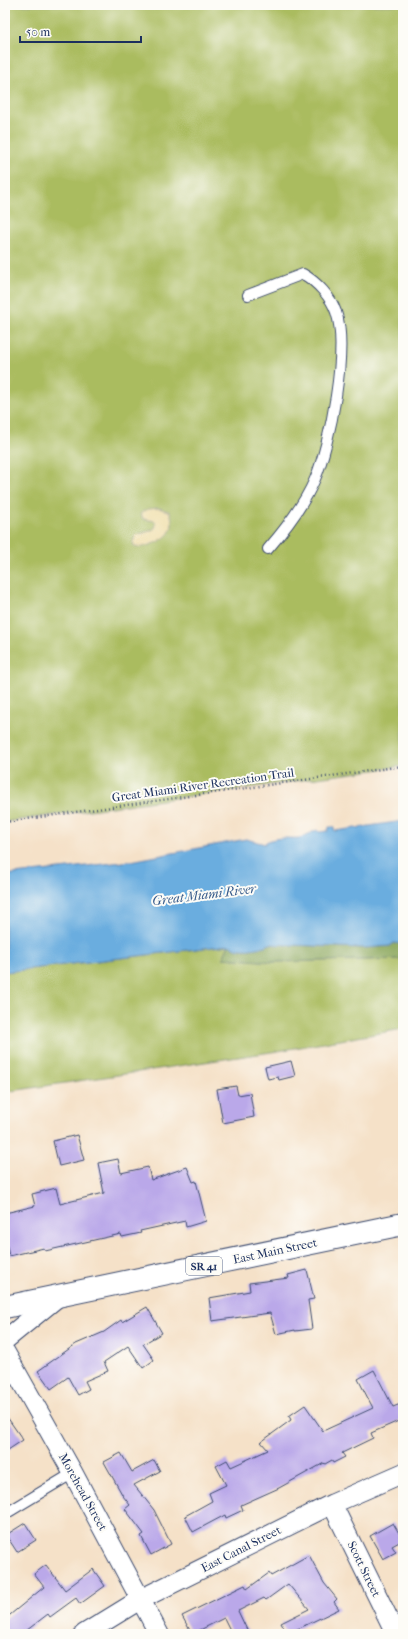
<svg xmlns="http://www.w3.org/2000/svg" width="408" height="1639" font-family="'IM FELL French Canon',serif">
	<rect width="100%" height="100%" fill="#fdfcf7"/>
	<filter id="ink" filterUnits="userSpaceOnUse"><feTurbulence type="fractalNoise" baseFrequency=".025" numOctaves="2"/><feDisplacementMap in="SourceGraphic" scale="8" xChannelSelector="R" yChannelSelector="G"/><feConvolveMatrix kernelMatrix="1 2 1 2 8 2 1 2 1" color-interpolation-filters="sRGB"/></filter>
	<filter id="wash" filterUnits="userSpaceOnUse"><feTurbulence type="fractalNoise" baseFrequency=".012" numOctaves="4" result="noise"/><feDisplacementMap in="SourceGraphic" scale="16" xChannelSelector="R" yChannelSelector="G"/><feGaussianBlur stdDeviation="0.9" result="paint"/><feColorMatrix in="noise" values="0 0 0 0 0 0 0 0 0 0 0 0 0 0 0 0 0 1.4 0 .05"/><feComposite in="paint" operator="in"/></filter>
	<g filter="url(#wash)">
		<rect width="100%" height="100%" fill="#f5e1c8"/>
		<path fill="#aabc5f" stroke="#62765e" d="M5 5H403V766L5 822Z
			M229 945 223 958 274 962 403 959V1029L278 1051 5 1092V972Z"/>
		<path fill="#87a456" stroke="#516a5a" d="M394 943 403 944V959L274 962 223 958 229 945C241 952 257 949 270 944L364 948 390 946Z"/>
		<path fill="#eeda9e" stroke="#84847e" d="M159 508 170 512C176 530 168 538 152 544 146 546 141 549 134 546L133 541 136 535 153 530 156 526 155 521 143 519 141 513 148 509Z"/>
		<path fill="#6aaddf" stroke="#426e9e" d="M403 821V944L394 943 390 946 364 948 270 944C257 949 241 952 229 945L5 972V875L131 861 246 839 265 844 266 842C278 836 287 839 300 838 303 837 312 832 317 830L319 832 328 831 329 827H333L335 831Z"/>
		<g id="blocks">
			<path fill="#baa8e9" d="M291 1061 295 1076 279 1080 278 1077 268 1079 265 1067Z
				M236 1086 238 1095 250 1093 254 1117 223 1123 217 1089Z
				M77 1135 84 1160 59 1166 53 1141Z
				M118 1159 121 1173 148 1167 151 1180 187 1167 193 1182 196 1181 206 1221 186 1227 185 1221 140 1231 141 1233 122 1237 121 1234 45 1251 44 1248 9 1256 5 1238V1213L35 1206 32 1194 56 1188 60 1204 104 1193 98 1163Z
				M307 1270 314 1299 308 1300 312 1329 295 1331V1330L276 1334 270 1313 212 1321 209 1298 250 1291 249 1283 289 1278 288 1275Z
				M147 1307 162 1333 143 1344 154 1360 143 1368 128 1346 104 1362 108 1371 85 1381 89 1389 78 1395 68 1377 51 1389 38 1371 76 1344 104 1332 121 1320 122 1322Z
				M374 1370 393 1407 403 1403V1419L371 1433 373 1438 342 1453 345 1457 333 1463 332 1460 325 1464 324 1463 279 1488 241 1505 243 1510 226 1518 225 1515 193 1532 185 1516 212 1501 209 1493 226 1485 216 1466 227 1460 231 1467 268 1450 261 1442 291 1420 289 1416 305 1405 323 1431 373 1408 358 1379Z
				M5 1414 23 1440 5 1452Z
				M121 1453 132 1472 154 1460 160 1471 134 1485 154 1510 171 1544 151 1555 141 1536 144 1534 125 1509 130 1505 123 1496 104 1462Z
				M25 1523 36 1540 17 1552 6 1535Z
				M393 1523 403 1540 392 1546 396 1552 383 1559 370 1536Z
				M309 1555 324 1583 337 1599 334 1602 339 1609 287 1634 281 1623 309 1609 288 1584 266 1600 264 1598 238 1611 249 1634H232L224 1618 192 1634 182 1616 245 1585 247 1589 269 1573 271 1576Z
				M46 1565 65 1590 93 1569 105 1586 80 1604 76 1598 50 1617 48 1614 22 1634H5V1619L44 1587 34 1574Z"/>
		</g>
	</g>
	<g filter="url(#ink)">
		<use href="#blocks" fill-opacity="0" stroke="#3c4a6e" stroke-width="1"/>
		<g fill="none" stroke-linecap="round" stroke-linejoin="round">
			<defs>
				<path id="lane" d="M248 295 303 274C317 282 331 297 336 312 349 348 330 444 315 479 304 505 287 527 268 549
					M5 1514 73 1473"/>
				<path id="street" d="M5 1340 59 1296
					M5 1352 73 1473 159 1634
					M332 1504 396 1634
					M84 1634 141 1599 332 1504 403 1473"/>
				<path id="primary" d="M5 1307 403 1224"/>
			</defs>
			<use href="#lane" stroke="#3c4a6e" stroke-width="12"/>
			<use href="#street" stroke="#3c4a6e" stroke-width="21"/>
			<use href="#primary" stroke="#3c4a6e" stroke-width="24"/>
			<path stroke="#3c4a6e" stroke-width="2.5" stroke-dasharray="1 3" stroke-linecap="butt" d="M5 822 403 766"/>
			<use href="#lane" stroke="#fff" stroke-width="10"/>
			<use href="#street" stroke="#fff" stroke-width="19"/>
			<use href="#primary" stroke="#fff" stroke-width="22"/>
		</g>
	</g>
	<g text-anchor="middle" stroke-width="4" stroke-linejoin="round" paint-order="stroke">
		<rect fill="#fdfcf7" stroke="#5f6c8c" stroke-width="1" x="186" y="1257" width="36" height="18" rx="3"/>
		<g font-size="11" font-weight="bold" fill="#1b2f5e">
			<text x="204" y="1270">SR 41</text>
		</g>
		<g font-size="12" fill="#1b2f5e" stroke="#fdfcf7">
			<text transform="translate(203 785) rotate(-8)" y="4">Great Miami River Recreation Trail</text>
			<text transform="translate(275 1251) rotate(-12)" y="4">East Main Street</text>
			<text transform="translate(83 1492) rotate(61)" y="4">Morehead Street</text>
			<text transform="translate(241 1549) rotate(-27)" y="4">East Canal Street</text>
			<text transform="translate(364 1569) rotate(64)" y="4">Scott Street</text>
		</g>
		<g font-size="13" font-style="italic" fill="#375b8b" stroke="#fdfcf7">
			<text transform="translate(204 894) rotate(-7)" y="5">Great Miami River</text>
		</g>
	</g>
	<rect width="408" height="1639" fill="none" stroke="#fdfcf7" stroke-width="20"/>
	<path d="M20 36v6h121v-6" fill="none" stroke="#1b2f5e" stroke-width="2"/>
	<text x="26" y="36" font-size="12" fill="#1b2f5e" stroke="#fdfcf7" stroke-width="3" paint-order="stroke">50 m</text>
</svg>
